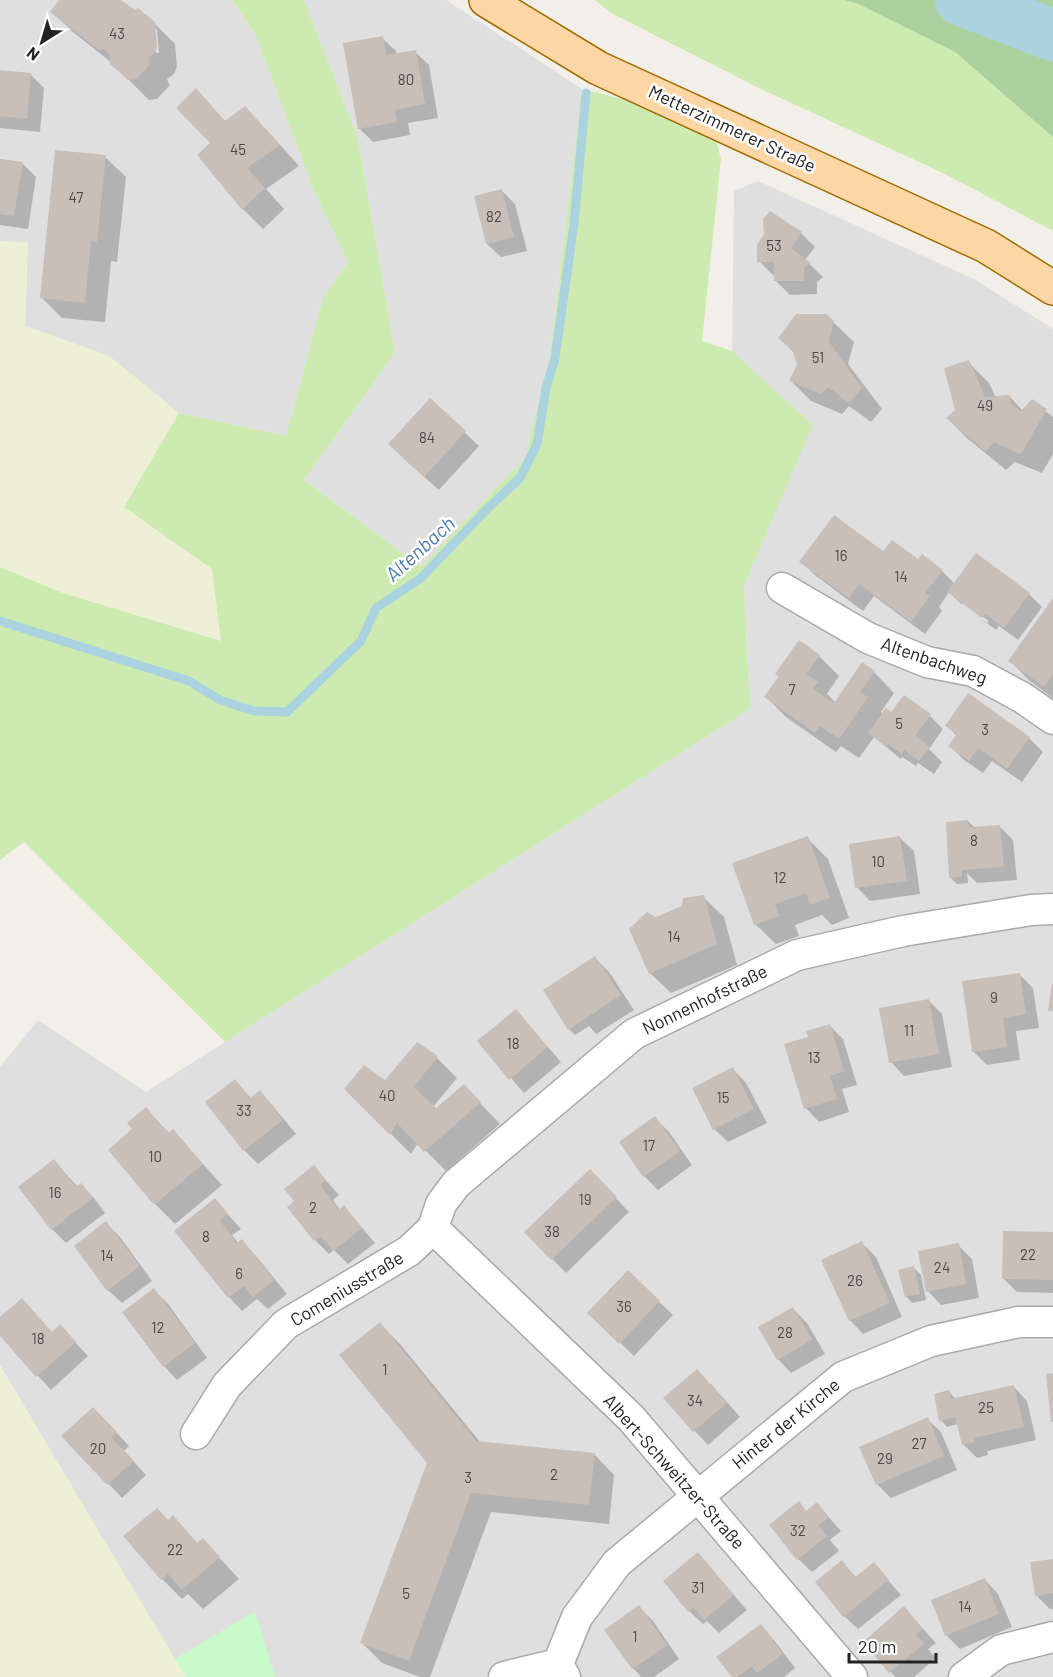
<svg xmlns="http://www.w3.org/2000/svg" width="1053" height="1677" font-family="Barlow,sans-serif">
	<rect width="100%" height="100%" fill="#f2efe9"/>
	<path fill="#e0dfdf" d="M0 0H232L256 36 314 191 348 262 323 298 286 436 179 413 109 356 25 326 28 243 0 241Z
		M304 0H446L582 89 550 356 525 458 421 567 304 480 395 353 358 139Z
		M758 181 976 280 1053 329V1677H185L0 1365V1067L38 1020 146 1092 750 709 744 585 812 425 732 351 734 191Z"/>
	<path fill="#eef0d5" d="M0 241 28 243 25 326 109 356 179 413 124 507 212 569 222 641 60 592 0 567Z
		M0 1367 186 1677H0Z"/>
	<path fill="#cdebb0" d="M232 0H304L358 139 395 353 304 480 421 567 525 458 550 356 582 89 623 99 716 140 721 159 702 341 732 351 813 425 744 585 750 709 225 1042 24 842 0 860V567L60 592 221 641 212 569 124 507 179 413 286 436 323 298 348 262 314 191 256 36Z
		M595 0H844L858 4 955 52 1053 137V231L945 174 763 90 611 13Z"/>
	<path fill="#add19e" d="M844 0H1053V137L955 52 858 4Z"/>
	<path fill="#c8facc" d="M255 1611 275 1677H186L175 1659Z"/>
	<path fill="#0003" fill-rule="evenodd" d="M61 0H119L154 23 175 44 177 67 174 74 167 79 170 85 157 99 149 100 112 63 73 32 52 12ZM154 29H157L159 53H156Z
		M382 38 396 51 397 55 415 52 429 65 438 118 408 123 410 135 373 142 359 128Z
		M0 71 31 75 44 88 40 132 0 128Z
		M196 90 226 122 265 128 299 166 266 189 284 209 263 229 243 209 212 143Z
		M105 157 126 177 117 262 111 261 105 322 62 318 41 297Z
		M0 160 22 163 36 177 28 229 0 225Z
		M502 191 515 204 527 251 501 257 487 244Z
		M801 233 815 247 805 260 823 277 817 282V294L790 295 776 281V275H773L759 261Z
		M833 322 854 342 848 364 882 409 871 422 849 406 842 414 811 401 791 381 799 365 795 354 780 338Z
		M968 362 989 383 996 398 1010 397 1023 411 1032 401 1053 417V454L1042 473 1015 462 1006 470 968 439 948 419 957 410Z
		M430 400 479 446 439 490 403 458Z
		M884 553 918 561 942 571 955 584 1029 594 1042 607 1018 640 999 626 996 630 962 605 987 623 989 621 962 601V605L949 592 939 607 942 611 925 634 874 596 863 611 815 575 801 562Z
		M1053 601V698L1030 681 1010 661Z
		M819 656 839 676 827 694 836 703 874 672 894 693 881 712 883 715 930 716 943 729 929 749 942 762 934 774 918 763 916 766 902 757 901 759 874 737 859 758 841 746 836 752 786 717 766 697Z
		M968 695 1029 738 1043 752 1022 782 992 761 983 773 964 760 950 746 957 736 946 725Z
		M968 821 975 828 999 826 1013 840 1017 880 977 883 967 873 968 883 957 884 950 877Z
		M807 838 828 859 849 918 832 925 822 915 795 925 799 936 776 944 755 924Z
		M900 838 914 851 920 894 870 901 857 887Z
		M703 897 724 917 737 965 671 993 650 973 656 919Z
		M595 958 609 972 634 1010 596 1034 589 1026 575 1035 569 1029Z
		M1020 975 1033 988 1039 1028 1016 1031 1020 1060 987 1065 973 1051Z
		M928 1000 942 1014 952 1067 904 1076 891 1062Z
		M516 1011 561 1062 524 1093 479 1042Z
		M829 1025 843 1039 857 1085 842 1089 849 1112 819 1122 806 1108 810 1038Z
		M417 1044 437 1058 457 1078 433 1107 436 1110 464 1086 500 1124 446 1171 418 1143 411 1154 346 1089 386 1082Z
		M733 1069 746 1083 767 1123 728 1142 714 1129Z
		M235 1081 252 1099 260 1092 273 1106 296 1134 258 1164 244 1150Z
		M146 1109 170 1134 173 1131 222 1185 175 1224 155 1204 134 1130Z
		M655 1118 669 1132 692 1165 658 1190 644 1176Z
		M54 1161 78 1187 81 1185 94 1198 105 1213 66 1243 52 1229 20 1187Z
		M314 1167 339 1195 333 1200 340 1210 344 1207 375 1243 348 1264 334 1250 329 1254 315 1240 289 1207 296 1202Z
		M590 1171 629 1212 566 1273 526 1232Z
		M215 1200 241 1229 232 1235 239 1244 242 1241 255 1255 287 1294 268 1309 257 1299 242 1311 229 1297Z
		M106 1223 120 1237 152 1281 122 1303 108 1290Z
		M1053 1233V1293L1017 1292 1003 1278Z
		M862 1243 876 1257 902 1317 863 1334 850 1320Z
		M958 1245 972 1259 979 1298 941 1305 928 1291Z
		M914 1268 921 1275 926 1300 912 1303 906 1296Z
		M628 1272 673 1315 634 1356 589 1313Z
		M154 1290 168 1304 207 1358 177 1380 164 1366Z
		M793 1309 807 1323 825 1354 791 1373 778 1359Z
		M0 1319 53 1333 60 1326 88 1356 51 1390 0 1334Z
		M380 1324 400 1344 480 1442 594 1454 614 1475 609 1524 491 1512 430 1677H420L382 1663 361 1642 428 1462Z
		M711 1384 740 1417 708 1445 665 1399Z
		M1014 1387 1027 1401 1036 1440 987 1451 988 1455 977 1458 963 1444 958 1424 947 1427 941 1420 949 1392 955 1398Z
		M927 1419 941 1432 957 1470 891 1498 877 1484Z
		M107 1422 129 1446 124 1451 146 1475 122 1498 63 1436Z
		M799 1503 807 1512 817 1504 841 1531 830 1540 839 1551 812 1572 798 1559Z
		M173 1517 198 1544 203 1540 239 1579 203 1609 188 1594 182 1599 162 1579 169 1521Z
		M698 1554 747 1610 719 1633 707 1621 703 1624 689 1611Z
		M1053 1561V1609H1050L1036 1595Z
		M841 1562 857 1578 874 1564 901 1595 858 1629 844 1616Z
		M985 1580 998 1594 1012 1627 960 1649 946 1635Z
		M639 1607 653 1621 679 1659 654 1677H641L633 1668Z
		M904 1608 936 1643 928 1649 936 1658 914 1677H895L865 1642Z
		M761 1626 774 1640 795 1668 784 1677H734Z"/>
	<g fill="none" stroke-linecap="round" stroke-linejoin="round">
		<path stroke="#aad3df" stroke-width="9" d="M0 621 189 681 220 700 254 711 287 712 361 641 376 608 421 578 488 508 520 478 537 444 546 388 555 358 574 224 586 93"/>
		<path stroke="#aad3df" stroke-width="52" d="M961 0 1053 35"/>
	</g>
	<path fill="#c7bfb8" d="M59 0H121L135 10 138 8 155 22 157 46 154 54 148 58 150 64 137 79 128 80 110 64V54L104 49 99 50 50 12Z
		M383 36 386 55 416 50 425 104 395 110 397 122 358 129 343 43Z
		M0 70 31 73 27 119 0 116Z
		M196 88 225 121 245 106 280 145 247 168 265 188 242 210 197 155 210 143 176 108Z
		M55 150 106 155 97 242 91 241 85 303 40 298Z
		M0 159 23 162 14 216 0 214Z
		M502 189 514 237 486 244 474 196Z
		M770 211 802 232 791 248 811 263 804 268V281H774V262H757V245L764 234 763 219Z
		M796 314H826L834 321 829 342 862 388 849 403 828 387 821 394 789 381 797 365 793 351 778 338Z
		M969 360 985 397 1010 395 1011 404 1021 411 1032 399 1047 409 1021 454 994 442 985 451 946 418 955 410 944 368Z
		M430 398 466 431 424 477 388 444Z
		M834 515 883 551 892 540 918 559 922 554 943 570 925 593 930 596 911 622 859 584 849 598 799 562Z
		M976 553 1030 593 1004 628 985 614 982 618 947 592Z
		M1053 598V674L1044 687 1008 661Z
		M799 640 820 655 806 674 818 682 813 689 834 703 862 662 875 671 860 692 868 697 839 739 820 726 815 733 764 697 779 676 775 674Z
		M968 693 1030 737 1007 769 978 748 969 761 948 746 957 734 945 726Z
		M904 695 931 714 915 736 930 747 919 761 904 750 902 754 888 744 886 747 868 733 886 708 891 712Z
		M968 820 969 827 1000 825 1004 867 962 870V877L949 878 946 822Z
		M808 836 830 898 810 905 806 893 775 904 779 916 754 925 732 863Z
		M900 836 907 881 855 888 849 844Z
		M704 895 717 944 649 974 629 929 647 912 656 917 682 906 683 898Z
		M595 956 621 995 568 1030 543 990Z
		M1020 973 1026 1014 1003 1018 1007 1047 972 1052 962 981Z
		M1052 984H1053V1011H1048Z
		M929 999 939 1054 889 1063 879 1008Z
		M516 1009 548 1047 509 1080 477 1041Z
		M830 1024 844 1071 830 1076 837 1099 804 1109 784 1044 808 1037 806 1031Z
		M417 1042 438 1056 414 1087 436 1108 464 1084 481 1102 424 1152 397 1123 390 1135 344 1089 364 1065 385 1080Z
		M733 1067 754 1109 713 1130 692 1088Z
		M235 1079 250 1098 260 1090 283 1120 243 1151 205 1102Z
		M146 1107 168 1133 173 1129 203 1164 154 1205 108 1150 132 1129 127 1123Z
		M655 1116 680 1151 643 1177 619 1142Z
		M54 1159 76 1187 81 1183 93 1198 51 1230 18 1187Z
		M314 1165 326 1180 320 1185 339 1210 344 1205 362 1228 333 1251 321 1236 314 1241 287 1207 294 1201 284 1189Z
		M590 1169 617 1197 551 1260 524 1232Z
		M215 1198 228 1214 220 1221 237 1243 242 1239 274 1280 253 1297 244 1286 228 1298 174 1231Z
		M106 1221 140 1266 107 1291 74 1246Z
		M1003 1231 1053 1232V1280L1002 1279Z
		M862 1241 890 1303 849 1321 821 1260Z
		M959 1243 966 1284 926 1292 918 1251Z
		M914 1266 920 1294 905 1297 898 1270Z
		M628 1270 660 1301 619 1344 587 1313Z
		M154 1288 195 1343 163 1367 122 1312Z
		M22 1298 52 1332 60 1324 76 1342 36 1377 0 1336V1317Z
		M793 1307 812 1340 777 1360 758 1327Z
		M380 1322 476 1441 595 1453 589 1505 471 1493 409 1661 360 1643 427 1463 339 1355Z
		M697 1369 727 1403 693 1432 663 1398Z
		M1053 1373V1422H1051L1046 1374Z
		M1014 1385 1024 1427 974 1438 975 1442 962 1445 955 1417 939 1421 934 1394 949 1390 951 1399Z
		M93 1407 117 1432 111 1437 134 1461 107 1485 61 1436Z
		M928 1417 944 1456 876 1485 859 1447Z
		M799 1501 806 1511 817 1502 829 1517 818 1526 827 1536 797 1560 769 1525Z
		M157 1508 168 1520 173 1515 197 1543 203 1538 220 1557 182 1590 168 1574 161 1580 123 1536Z
		M698 1552 734 1595 704 1620 694 1608 688 1612 663 1581Z
		M1053 1559V1593L1035 1596 1030 1562Z
		M842 1560 855 1577 874 1562 889 1580 843 1617 815 1582Z
		M985 1578 999 1614 945 1636 931 1600Z
		M639 1605 667 1645 632 1669 604 1630Z
		M904 1606 923 1629 916 1635 924 1644 889 1673 863 1642Z
		M761 1624 783 1654 757 1673 752 1666 737 1677H732L716 1657Z"/>
	<g fill="none" stroke-linecap="round" stroke-linejoin="round">
		<defs>
			<path id="minor" d="M782 588 868 638 927 662 973 671 1023 698 1053 719
				M433 1228 631 1418 852 1677
				M196 1434 227 1385 286 1324 409 1251 433 1228 441 1204 456 1184 634 1034 797 955 903 931 1031 910 1053 909
				M504 1677 558 1664
				M565 1677 558 1664 577 1617 617 1563 843 1377 931 1341 1019 1322H1053
				M964 1677 1001 1650 1053 1637"/>
			<path id="major" d="M486 0 598 68 986 246 1053 288"/>
		</defs>
		<use href="#minor" stroke="#a9a9a9" stroke-width="33"/>
		<use href="#major" stroke="#a06b00" stroke-width="36"/>
		<use href="#minor" stroke="#fff" stroke-width="30"/>
		<use href="#major" stroke="#fcd6a4" stroke-width="33"/>
	</g>
	<g text-anchor="middle" stroke-width="5" stroke-linejoin="round" paint-order="stroke">
		<g font-size="15" fill="#4b4948">
			<text x="117" y="39">43</text>
			<text x="406" y="85">80</text>
			<text x="238" y="155">45</text>
			<text x="76" y="203">47</text>
			<text x="494" y="222">82</text>
			<text x="774" y="251">53</text>
			<text x="818" y="363">51</text>
			<text x="985" y="411">49</text>
			<text x="427" y="443">84</text>
			<text x="841" y="561">16</text>
			<text x="901" y="582">14</text>
			<text x="792" y="695">7</text>
			<text x="899" y="729">5</text>
			<text x="985" y="735">3</text>
			<text x="974" y="846">8</text>
			<text x="878" y="867">10</text>
			<text x="780" y="883">12</text>
			<text x="674" y="942">14</text>
			<text x="994" y="1003">9</text>
			<text x="909" y="1036">11</text>
			<text x="513" y="1049">18</text>
			<text x="814" y="1063">13</text>
			<text x="387" y="1101">40</text>
			<text x="723" y="1103">15</text>
			<text x="244" y="1116">33</text>
			<text x="649" y="1151">17</text>
			<text x="155" y="1162">10</text>
			<text x="55" y="1198">16</text>
			<text x="585" y="1205">19</text>
			<text x="313" y="1213">2</text>
			<text x="552" y="1237">38</text>
			<text x="206" y="1242">8</text>
			<text x="1028" y="1260">22</text>
			<text x="107" y="1261">14</text>
			<text x="942" y="1273">24</text>
			<text x="239" y="1279">6</text>
			<text x="855" y="1286">26</text>
			<text x="624" y="1312">36</text>
			<text x="158" y="1333">12</text>
			<text x="785" y="1338">28</text>
			<text x="38" y="1344">18</text>
			<text x="385" y="1375">1</text>
			<text x="695" y="1406">34</text>
			<text x="986" y="1413">25</text>
			<text x="919" y="1449">27</text>
			<text x="98" y="1454">20</text>
			<text x="885" y="1464">29</text>
			<text x="554" y="1480">2</text>
			<text x="468" y="1483">3</text>
			<text x="798" y="1536">32</text>
			<text x="175" y="1555">22</text>
			<text x="698" y="1593">31</text>
			<text x="406" y="1599">5</text>
			<text x="965" y="1612">14</text>
			<text x="635" y="1642">1</text>
		</g>
		<g font-size="18" fill="#222" stroke="#fff">
			<text transform="translate(732 129) rotate(25)" y="6">Metterzimmerer Straße</text>
			<text transform="translate(934 661) rotate(19)" y="6">Altenbachweg</text>
			<text transform="translate(705 1000) rotate(-26)" y="6">Nonnenhofstraße</text>
			<text transform="translate(347 1289) rotate(-31)" y="6">Comeniusstraße</text>
			<text transform="translate(786 1424) rotate(-39)" y="6">Hinter der Kirche</text>
			<text transform="translate(674 1472) rotate(48)" y="6">Albert-Schweitzer-Straße</text>
		</g>
		<g font-size="20" font-style="italic" fill="#4a7aab" stroke="#fff">
			<text transform="translate(420 549) rotate(-42)" y="7">Altenbach</text>
		</g>
	</g>
	<g transform="translate(42 42) rotate(217)" stroke="#ffffff" stroke-width="4.5" paint-order="stroke">
	<path d="M0-4.5L10 22L0 15L-10 22Z" fill="#222222"/>
	<text y="-9" font-size="16" font-weight="bold" text-anchor="middle" fill="#222222">N</text>
	</g>
	<path d="M849 1653v9h87v-9" fill="none" stroke="#222222" stroke-width="3"/>
	<text x="858" y="1653" font-size="18" fill="#222222" stroke="#ffffff" stroke-width="4.5" paint-order="stroke">20 m</text>
</svg>
